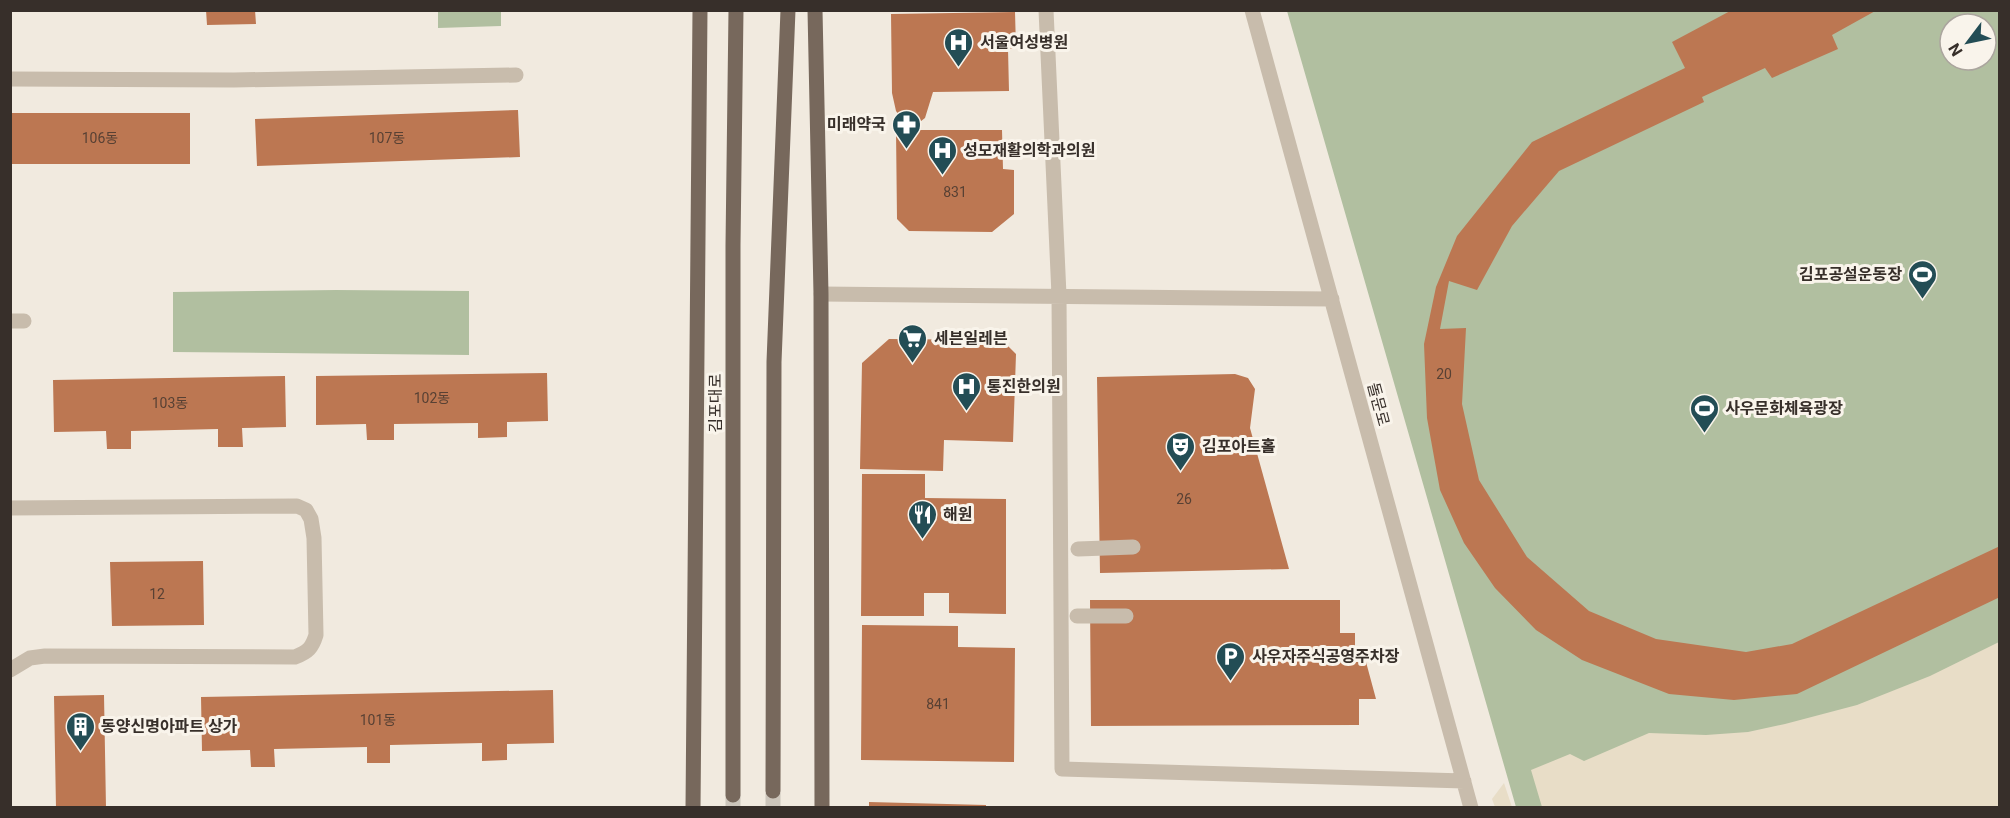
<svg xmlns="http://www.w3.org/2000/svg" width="2010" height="818" font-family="Roboto,'Noto Sans KR',sans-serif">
	<rect width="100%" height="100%" fill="#f1eadf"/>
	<path fill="#b1bfa0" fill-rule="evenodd" d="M438 11H501V26L438 28Z
		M1287 11H1999V807H1516ZM1950 24H1986V60H1950Z
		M336 290 469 291V355L173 352V292Z"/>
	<path fill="#e8ddc7" d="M1999 642V807H1542L1531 770 1570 754 1584 761 1649 733 1706 735 1748 732 1785 724 1857 705 1930 676Z
		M1504 783 1512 807H1495L1492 799Z"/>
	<path fill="#bc7752" d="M206 10H255L256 24 207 25Z
		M1732 10H1877L1832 35 1838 49 1772 78 1765 68 1702 97 1704 102 1559 171 1512 226 1477 290 1449 281 1440 329 1466 328 1462 404 1479 480 1527 557 1589 611 1656 639 1746 652 1792 644 2000 546V597L1797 694 1734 700 1669 694 1582 660 1536 630 1495 588 1464 543 1440 490 1427 418 1424 344 1436 287 1457 236 1532 142 1685 68 1672 42Z
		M1015 12 1016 48 1008 49 1009 91 933 92 925 118 916 125H906L896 111 892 93 891 14Z
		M518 110 520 157 257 166 255 119Z
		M10 113H190V164H10Z
		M896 130H1002L1003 169 1014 170V214L992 232 909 231 897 219Z
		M889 339 1002 340 1016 354 1013 442 944 440 943 471 860 469 862 363Z
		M547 373 548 421 507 422V437L478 438V423L394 424V440H367L366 424 316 425V376Z
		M1235 374 1248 378 1255 389 1250 428 1289 569 1100 573 1097 377Z
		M285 376 286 427 242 428 243 447H218V429L131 431V449H107L106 431 54 432 53 380Z
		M862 474H925V498L1006 499V614L949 613V593H924V616H861Z
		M203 561 204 625 112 626 110 562Z
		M1090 600H1340V633H1355V662H1366L1376 699H1359V725L1091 726Z
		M862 625 958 626V647L1015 648 1014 762 861 760Z
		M553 690 554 743 507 744V760L482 761V743L390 745V763H367V747L274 749 275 767H251L250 750 202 751 201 697Z
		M104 695 106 808H56L54 696Z
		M869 802 986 805V808H869Z"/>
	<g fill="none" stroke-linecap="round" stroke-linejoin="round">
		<path stroke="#ccc5bb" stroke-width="15" stroke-dasharray="15 8" stroke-linecap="butt" d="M733 808V795
			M773 808V791"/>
		<path stroke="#c8bcac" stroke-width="15" d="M1046 10 1059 295 1062 769 1464 781
			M1252 10 1471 808
			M10 79 234 80 516 75
			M821 294 1332 299
			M10 321H24
			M10 508 297 506 306 510 311 519 314 538 316 635C312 648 308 652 295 657L45 656 30 658 10 670
			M1078 549 1133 547
			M1077 616H1126"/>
		<path stroke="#77685c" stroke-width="15" d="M815 10 821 294 822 808
			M773 791 774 362 788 10
			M733 795V245L736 10
			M693 808 700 10"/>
	</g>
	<defs>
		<symbol id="hospital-pin" viewBox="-11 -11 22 30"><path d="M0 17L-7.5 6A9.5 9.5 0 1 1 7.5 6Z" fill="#234d55" stroke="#f9f4eb"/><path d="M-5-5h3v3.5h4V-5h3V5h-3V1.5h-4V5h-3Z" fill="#fff"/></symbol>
		<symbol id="pharmacy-pin" viewBox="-11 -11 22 30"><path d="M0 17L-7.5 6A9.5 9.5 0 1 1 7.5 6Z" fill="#234d55" stroke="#f9f4eb"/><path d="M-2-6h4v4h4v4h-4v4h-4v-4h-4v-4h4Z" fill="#fff"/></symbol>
		<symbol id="stadium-pin" viewBox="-11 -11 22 30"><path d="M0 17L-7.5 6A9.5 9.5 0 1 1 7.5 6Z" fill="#234d55" stroke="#f9f4eb"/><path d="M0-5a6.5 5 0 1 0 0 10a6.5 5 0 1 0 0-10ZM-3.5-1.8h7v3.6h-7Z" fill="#fff"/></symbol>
		<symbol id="supermarket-pin" viewBox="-11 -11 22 30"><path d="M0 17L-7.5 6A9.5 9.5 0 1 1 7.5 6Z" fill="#234d55" stroke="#f9f4eb"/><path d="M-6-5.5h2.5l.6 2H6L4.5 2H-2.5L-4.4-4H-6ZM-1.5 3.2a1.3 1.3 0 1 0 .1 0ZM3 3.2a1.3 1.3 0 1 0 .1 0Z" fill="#fff"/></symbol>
		<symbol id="theatre-pin" viewBox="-11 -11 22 30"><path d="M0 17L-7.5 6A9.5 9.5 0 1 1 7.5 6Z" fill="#234d55" stroke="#f9f4eb"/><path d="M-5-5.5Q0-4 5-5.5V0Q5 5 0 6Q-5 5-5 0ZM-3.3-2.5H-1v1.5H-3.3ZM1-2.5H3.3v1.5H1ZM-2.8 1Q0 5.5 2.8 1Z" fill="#fff"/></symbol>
		<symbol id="restaurant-pin" viewBox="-11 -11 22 30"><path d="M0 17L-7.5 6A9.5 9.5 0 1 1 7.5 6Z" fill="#234d55" stroke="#f9f4eb"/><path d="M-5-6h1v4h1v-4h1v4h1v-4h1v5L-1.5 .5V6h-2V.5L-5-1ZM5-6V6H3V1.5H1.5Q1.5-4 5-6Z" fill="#fff"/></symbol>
		<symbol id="parking-pin" viewBox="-11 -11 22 30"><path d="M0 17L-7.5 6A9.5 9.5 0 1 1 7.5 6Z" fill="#234d55" stroke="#f9f4eb"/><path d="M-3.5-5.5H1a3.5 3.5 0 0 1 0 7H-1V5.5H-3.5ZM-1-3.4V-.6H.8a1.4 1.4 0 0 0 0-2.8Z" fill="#fff"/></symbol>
		<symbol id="building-pin" viewBox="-11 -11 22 30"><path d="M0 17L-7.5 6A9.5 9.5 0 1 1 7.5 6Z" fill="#234d55" stroke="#f9f4eb"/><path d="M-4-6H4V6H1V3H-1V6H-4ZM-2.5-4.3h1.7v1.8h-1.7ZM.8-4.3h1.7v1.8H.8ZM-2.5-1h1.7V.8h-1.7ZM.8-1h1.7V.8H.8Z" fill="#fff"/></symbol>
	</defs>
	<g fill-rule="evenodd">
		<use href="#hospital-pin" x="942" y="26" width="33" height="45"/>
		<use href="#pharmacy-pin" x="890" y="108" width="33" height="45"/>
		<use href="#hospital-pin" x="926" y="134" width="33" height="45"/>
		<use href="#stadium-pin" x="1906" y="258" width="33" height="45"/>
		<use href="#supermarket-pin" x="896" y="322" width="33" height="45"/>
		<use href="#hospital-pin" x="950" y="370" width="33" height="45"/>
		<use href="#stadium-pin" x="1688" y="392" width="33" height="45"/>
		<use href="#theatre-pin" x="1164" y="430" width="33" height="45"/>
		<use href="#restaurant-pin" x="906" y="498" width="33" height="45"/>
		<use href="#parking-pin" x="1214" y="640" width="33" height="45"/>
		<use href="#building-pin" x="64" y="710" width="33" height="45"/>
	</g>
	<g text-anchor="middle" stroke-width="6" stroke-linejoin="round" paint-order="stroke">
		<g font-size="14" fill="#584134">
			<text x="100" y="143">106동</text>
			<text x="387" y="143">107동</text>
			<text x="955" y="197">831</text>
			<text x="1444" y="379">20</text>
			<text x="432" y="403">102동</text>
			<text x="170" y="408">103동</text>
			<text x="1184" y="504">26</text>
			<text x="157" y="599">12</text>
			<text x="938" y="709">841</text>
			<text x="378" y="725">101동</text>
		</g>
		<g font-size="16" font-weight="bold" fill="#372f2a" stroke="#f9f4eb" text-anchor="start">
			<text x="980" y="48">서울여성병원</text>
			<text x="886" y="130" text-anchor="end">미래약국</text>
			<text x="963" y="156">성모재활의학과의원</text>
			<text x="1902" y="280" text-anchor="end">김포공설운동장</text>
			<text x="934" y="344">세븐일레븐</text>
			<text x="987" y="392">통진한의원</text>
			<text x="1725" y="414">사우문화체육광장</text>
			<text x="1202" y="452">김포아트홀</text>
			<text x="943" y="520">해원</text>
			<text x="1252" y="662">사우자주식공영주차장</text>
			<text x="101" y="732">동양신명아파트 상가</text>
		</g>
		<g font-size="16" fill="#372f2a" stroke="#f9f4eb">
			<text transform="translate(715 403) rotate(-90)" y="6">김포대로</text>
			<text transform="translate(1379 404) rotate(75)" y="6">돌문로</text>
		</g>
	</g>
	<rect width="2010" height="818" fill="none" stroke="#372f2a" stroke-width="24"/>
	<g transform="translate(1968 42) rotate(238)"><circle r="28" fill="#f9f4eb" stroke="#aba59e" stroke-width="1.5"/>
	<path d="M0-4.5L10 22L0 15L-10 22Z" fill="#234d55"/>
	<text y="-9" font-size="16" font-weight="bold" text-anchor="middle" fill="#372f2a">N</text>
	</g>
</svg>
